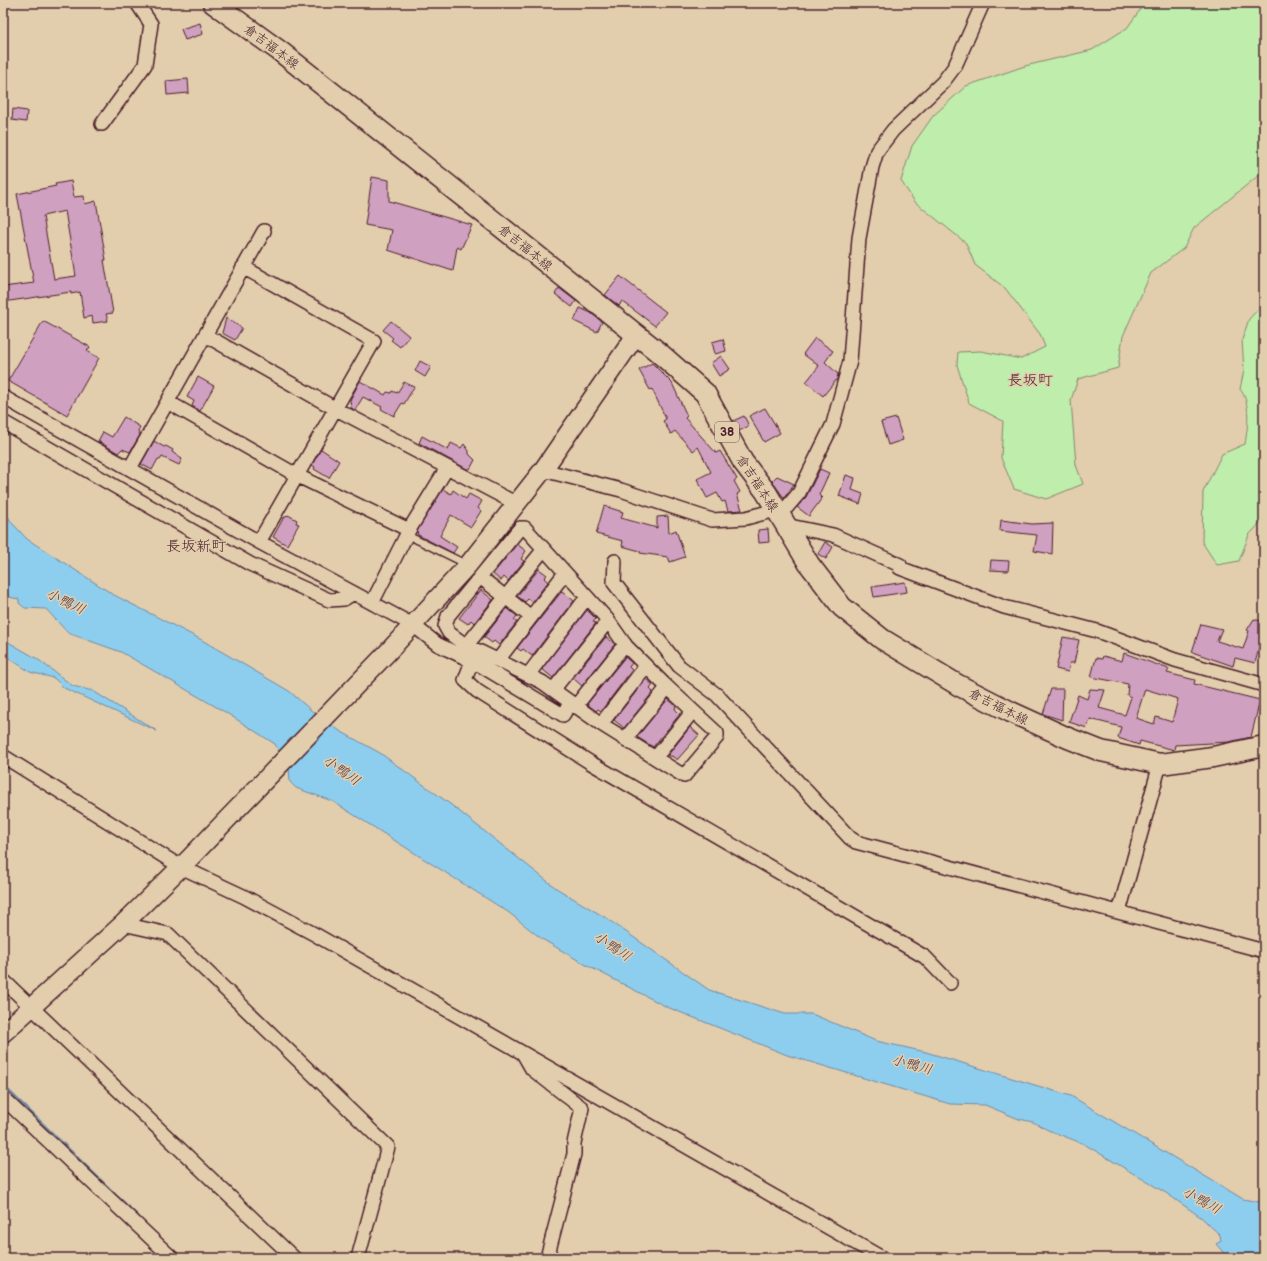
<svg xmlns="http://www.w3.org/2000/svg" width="1267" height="1261" font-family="'Balsamiq Sans','Klee One',sans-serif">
	<rect width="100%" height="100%" fill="#e2cead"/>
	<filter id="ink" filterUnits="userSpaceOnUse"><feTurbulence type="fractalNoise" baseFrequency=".025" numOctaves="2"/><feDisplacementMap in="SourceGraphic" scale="8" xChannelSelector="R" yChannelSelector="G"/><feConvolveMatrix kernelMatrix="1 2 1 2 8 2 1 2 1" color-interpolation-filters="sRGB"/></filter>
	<g filter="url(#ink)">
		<path fill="#beedac" stroke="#84866c" d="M1145 3H1264V171L1194 228 1184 248 1151 273 1123 336 1118 368 1078 379 1071 400 1076 465 1083 484 1046 499 1014 489 1001 458 1003 421 969 403 957 365 958 352 981 351 1021 359 1045 347 1040 334 1005 288 975 265 966 243 915 202 901 181 912 146 933 116 966 86 1025 66 1092 50 1127 28Z
			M1264 303V519L1249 535 1239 561 1217 565 1202 542 1203 492 1222 454 1245 444C1248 426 1251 403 1240 389L1244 370 1242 340 1249 319Z"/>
		<path fill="#8dceee" stroke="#7288a0" d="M3 508 12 523 27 539 114 595 200 639 289 691 313 712 340 731 380 753 450 804 556 888 606 918 709 990 785 1014H812L876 1041 926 1052 1071 1096 1243 1199 1264 1203V1258H1228L1216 1244 1221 1241 1220 1235 1202 1218 1166 1193 1084 1144 1048 1130 1033 1122 1019 1119 985 1105 950 1104 787 1055 667 1007 588 966 542 939 508 912 332 801 296 788 290 782 289 768 275 744 225 712 121 652 68 633 46 609 25 608 19 603V599L3 596Z
			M3 639 36 658 73 686 93 691 157 731 64 688 54 678 30 672 3 654Z"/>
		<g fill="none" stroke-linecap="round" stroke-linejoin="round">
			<path stroke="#7288a0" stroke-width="3.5" d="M3 1086 139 1218
				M174 1252 181 1258"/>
		</g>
		<path fill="#d0a0c0" stroke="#4a1f2b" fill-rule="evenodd" d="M200 23 203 34 185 40 181 29Z
			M188 79 189 93 167 95 166 81Z
			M13 109 27 111 26 122 12 120Z
			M372 177 389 180V201L472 225 461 249 457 247 453 271 388 250 392 230 365 225Z
			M71 181 74 197 84 196 85 204 96 201 106 260H104L113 313 106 314 108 321 93 323 92 316 84 318 80 292 71 294V292L3 302V287L34 283 17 194 56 186 55 184ZM65 211 76 276 54 279 43 216Z
			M620 276 666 312 655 326 622 301 619 306 605 295Z
			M559 288 576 301 572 307 555 294Z
			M580 308 591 313 602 322 597 332 574 321Z
			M226 318 242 328 235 340 222 333Z
			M43 321 90 347 87 351 99 358 67 415 8 381Z
			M391 321 409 336 400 347 391 340 393 338 383 330Z
			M815 338 833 351 825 362 838 374 837 379 823 396 806 382 819 366 803 354Z
			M723 339 726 351 715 354 712 342Z
			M721 356 730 369 719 376 711 363Z
			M420 361 431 367 425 377 415 371Z
			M652 363 672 383 687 416 685 418 716 453 720 451 729 466 737 479 734 481 740 492 737 494 742 510 728 511 725 501 722 502 717 493 707 498 697 479 711 472 698 447 693 451 675 431 671 434 663 421 666 419 652 389 650 390 639 370Z
			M198 377 214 386 200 411 192 406 194 401 187 397Z
			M360 381 385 395 387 392 391 393 392 391 397 393 404 382 414 387 404 404 402 403 394 416 381 409 382 407 363 397 355 410 351 408 350 400Z
			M765 408 780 433 764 442 749 416Z
			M744 416 749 426 739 431 733 421Z
			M124 417 140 427 138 431 140 435 130 452 122 449 118 453 98 441 103 432 112 437Z
			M896 418 903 440 888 445 881 422Z
			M422 436 448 450 451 443 461 448 464 444 469 451V454L475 460 470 469H467L419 443Z
			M154 441 164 447 166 446 173 450 172 452 182 459 179 465 162 457 160 460 158 459 152 470 141 464Z
			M321 449 339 461 329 478 314 469 315 467 312 465Z
			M820 469 829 473 819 495 822 498 809 516 797 507 806 497Z
			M846 475 855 478 852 490 863 494 860 504 839 496Z
			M777 476 794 484 784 498 772 481Z
			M443 489 451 494 453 490 466 499 469 494 482 501 478 508 481 511 471 527 451 515 440 536 457 547 453 553 418 535 417 531Z
			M604 506 623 512 621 518 657 528V517L668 516 669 533 676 530 685 557 670 562 668 557 640 553V551L622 546 623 541 596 534Z
			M288 515 297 520 296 523 299 524 287 545 273 537 284 517H286Z
			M1001 520 1032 524 1053 523 1052 554 1034 551 1037 535 1000 531Z
			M768 529 769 542 759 543 758 530Z
			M825 542 833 547 826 559 818 554Z
			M517 544 526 551 521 559 524 561 508 581 504 577 501 581 493 574Z
			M991 560 1009 561 1008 571 990 570Z
			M539 569 547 575 544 578 548 582 532 602 528 599 525 602 517 596Z
			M905 582 907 592 874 597 872 587Z
			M481 590 493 600 474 623 471 620 468 624 459 618Z
			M562 591 574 601 532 656 523 649 521 651 517 648Z
			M507 608 517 616 514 620 517 622 499 645 494 641 492 643 484 637Z
			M587 610 596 619 593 622 596 623 553 678 542 669Z
			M1254 619 1264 622V642L1261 641 1255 663 1235 658 1233 666 1192 652 1201 624 1222 629 1217 641 1243 649 1249 631 1247 630Z
			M606 637 615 644 582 686 573 678Z
			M1063 637 1079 640 1074 663H1070L1068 672 1056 669Z
			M1124 653 1169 669 1167 673 1195 680 1194 684 1260 700 1251 737 1229 742 1175 745 1174 750 1140 741 1139 745 1118 738 1121 727 1090 719 1087 728 1069 722 1078 695 1087 699 1090 689 1105 690 1099 708 1125 715 1131 697 1127 695 1128 684 1091 677 1096 658 1102 659 1103 656 1122 661ZM1145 689 1178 699 1172 722 1156 717 1154 724 1136 718Z
			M625 657 632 663 629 667 632 670 601 711 598 709 596 711 587 704Z
			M646 679 653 685 650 689 653 692 624 728 614 720Z
			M1051 689H1063L1062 720 1043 714Z
			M668 699 676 706 675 709 680 714 653 747 637 737Z
			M690 727 699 735 677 760 672 756 670 757 668 755Z"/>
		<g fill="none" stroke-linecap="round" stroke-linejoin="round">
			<defs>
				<path id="lane" d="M407 535 466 564"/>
				<path id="street" d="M102 124 145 65 151 24 137 3
					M243 267 374 341 259 542
					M205 335 336 409 517 504
					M3 397 259 542 413 625 437 644 478 664 563 715 570 703
					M168 402 298 476 409 530
					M3 422 250 564 329 600 344 599 354 593
					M130 468 264 231
					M543 470 621 490 712 520 746 518 787 507 799 493 833 424 850 361 859 238 872 167 877 151 893 130 943 82 955 66 983 3
					M785 525 833 535 900 565V568L1004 607 1097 631 1175 660 1264 685
					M520 528H525L607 619 626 646 664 684 717 733V737L684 776 601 724 542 682 464 644 449 633 445 626 448 616Z
					M615 561 614 583 679 666 717 695 850 838 856 842 1264 951
					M480 577 531 617
					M372 603 409 530 447 468
					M467 645 544 549
					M498 660 565 573
					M472 661 465 680 477 691 591 763 925 957 950 983
					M528 675 587 597
					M553 690 608 621
					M575 707 625 644
					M601 724 646 666
					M625 739 667 688
					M3 756 181 867 243 896 316 935 882 1258
					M656 757 693 711
					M1119 912 1160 764
					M123 924 168 934 388 1147 358 1258
					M3 980 294 1258
					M524 1055 532 1069 582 1108 574 1143V1154L547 1258
					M3 1098 172 1258"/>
				<path id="secondary" d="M3 1033 123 924 188 860 387 653 468 565 543 470 636 335"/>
				<path id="primary" d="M213 3 281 52 657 351 705 393 743 462 766 492 809 564 842 607 882 639 958 685 1011 712 1068 738 1101 751 1160 764 1213 757 1264 746"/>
			</defs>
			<use href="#lane" stroke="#4a1f2b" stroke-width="9"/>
			<use href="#street" stroke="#4a1f2b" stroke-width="16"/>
			<use href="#secondary" stroke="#4a1f2b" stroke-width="21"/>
			<use href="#primary" stroke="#4a1f2b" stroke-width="23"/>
			<use href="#lane" stroke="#e2cead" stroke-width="6"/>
			<use href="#street" stroke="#e2cead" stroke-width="13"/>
			<use href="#secondary" stroke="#e2cead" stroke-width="18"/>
			<use href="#primary" stroke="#e2cead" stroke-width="20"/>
		</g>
	</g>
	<g text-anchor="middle" stroke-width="3" stroke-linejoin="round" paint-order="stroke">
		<rect fill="#e2cead" stroke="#785452" stroke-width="1" x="715" y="422" width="24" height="20" rx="3"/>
		<g font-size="12" font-weight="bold" fill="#4a1f2b">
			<text x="727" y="436">38</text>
		</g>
		<g font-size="13" fill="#4a1f2b" stroke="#e2cead">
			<text transform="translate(272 46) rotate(37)" y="5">倉吉福本線</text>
			<text transform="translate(526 247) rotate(39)" y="5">倉吉福本線</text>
			<text transform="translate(758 483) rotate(57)" y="5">倉吉福本線</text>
			<text transform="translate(999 706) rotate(27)" y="5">倉吉福本線</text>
		</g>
		<g font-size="14" font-style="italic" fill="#543948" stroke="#e2cead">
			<text transform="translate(66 601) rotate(26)" y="5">小鴨川</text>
			<text transform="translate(342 770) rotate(35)" y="5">小鴨川</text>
			<text transform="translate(613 946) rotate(34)" y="5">小鴨川</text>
			<text transform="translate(912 1064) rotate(15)" y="5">小鴨川</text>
			<text transform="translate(1202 1200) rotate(29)" y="5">小鴨川</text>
		</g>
		<g font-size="15" fill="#4a1f2b" stroke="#e2cead">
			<text x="1030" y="385">長坂町</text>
			<text x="196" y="551">長坂新町</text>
		</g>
	</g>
	<rect width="1267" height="1261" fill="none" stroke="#e2cead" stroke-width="16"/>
	<rect x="8" y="8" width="1251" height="1245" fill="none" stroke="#4a1f2b" stroke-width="1.5" filter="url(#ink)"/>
</svg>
